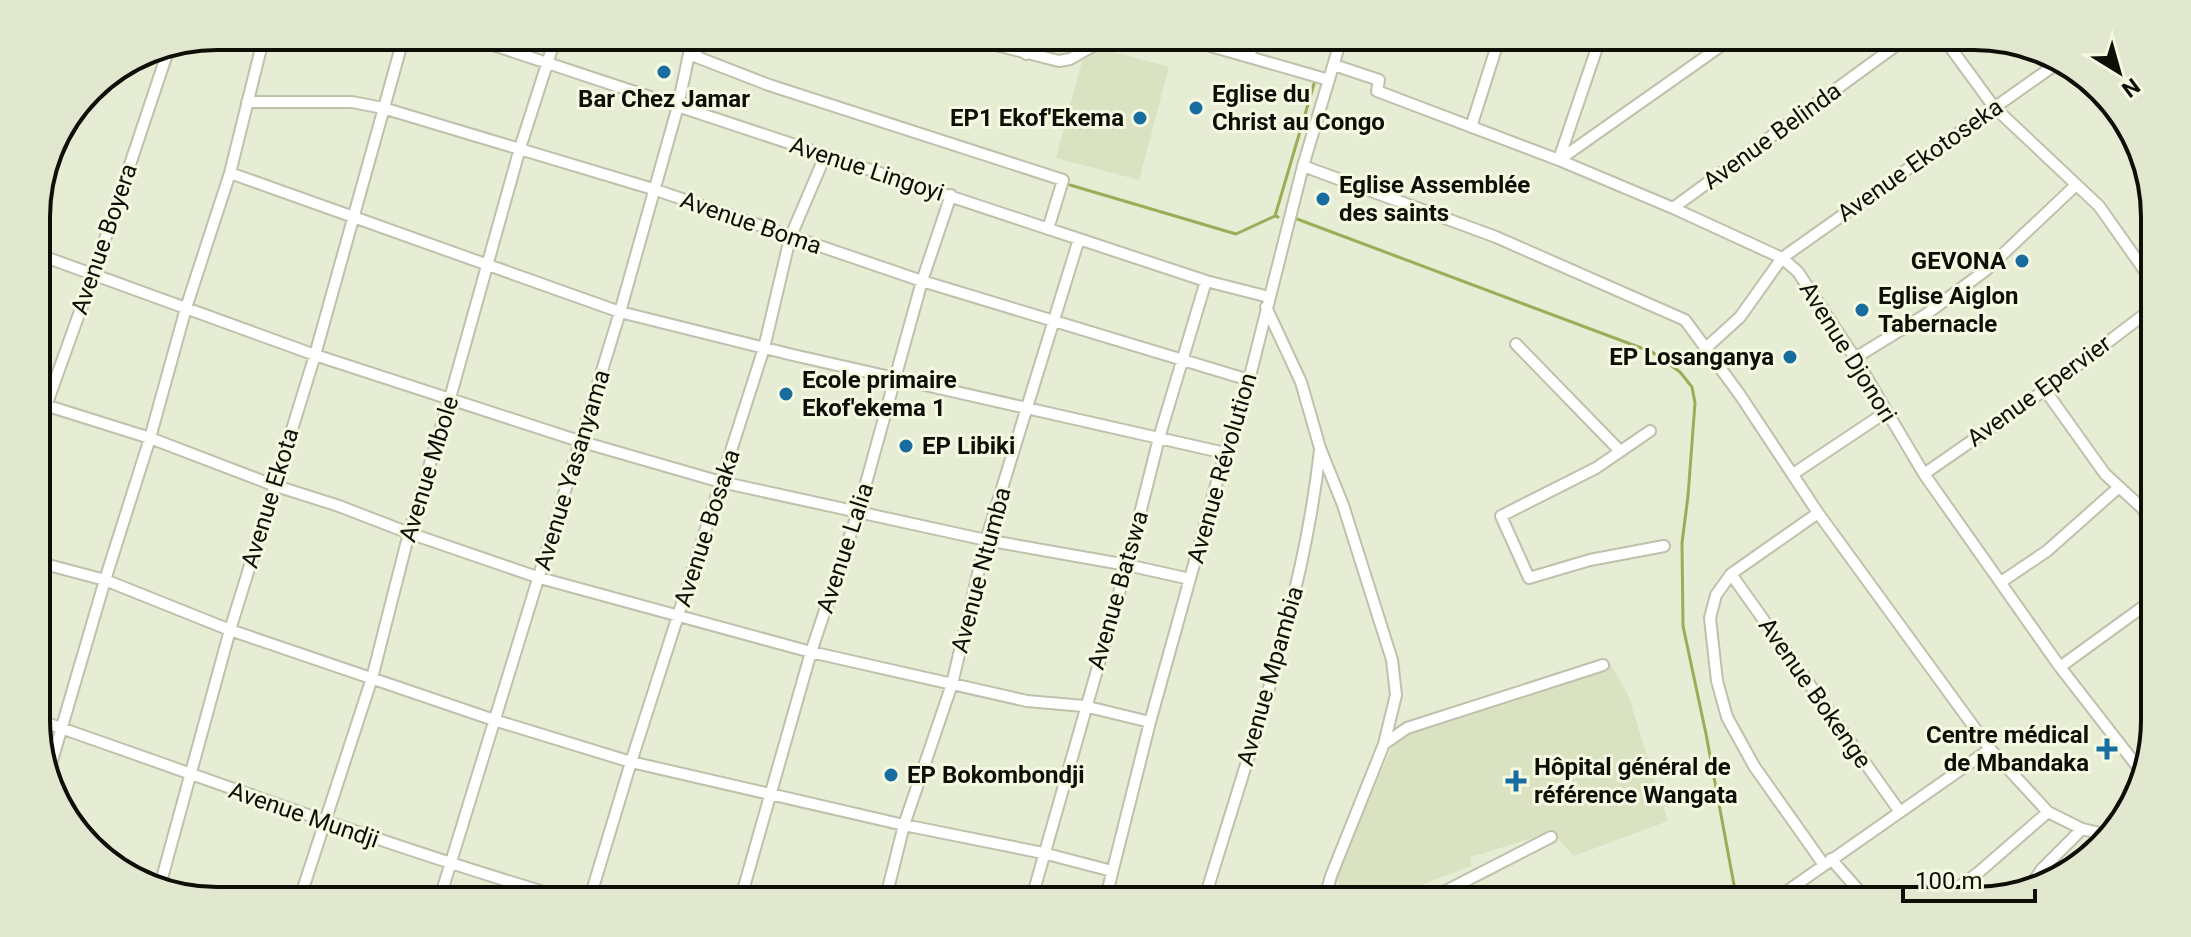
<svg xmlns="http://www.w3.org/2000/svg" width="2191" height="937" font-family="Roboto,sans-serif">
	<rect width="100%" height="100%" fill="#e6edd4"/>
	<path fill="#dae2c2" d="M1099 48 1169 67 1139 180 1056 158 1082 61Z
		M1609 661 1628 695 1668 821 1574 856 1552 832 1471 857V866L1379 901H1346L1335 875 1395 741 1432 719 1558 680Z"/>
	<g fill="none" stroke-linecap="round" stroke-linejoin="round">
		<path stroke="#9bad56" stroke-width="3" d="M1070 185 1236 234 1275 216
			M1278 217 1275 216 1314 84
			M1297 219 1652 352 1680 372 1692 387 1695 403 1688 496 1682 543 1683 626 1706 734 1737 901"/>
		<defs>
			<path id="minor" d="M466 36 1079 239 1206 281 1269 297
				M961 36 1059 61 1070 59 1111 36
				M1021 36 1026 54
				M1193 36 1207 45 1329 80
				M1942 36 1994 107 2099 206 2154 284
				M689 54 769 85 1063 180 1048 229
				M689 54 719 36
				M1249 57 1256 36
				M1334 65 1379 80 1377 91 1559 160 1673 208 1782 258 1798 272 1855 358 1924 474 2060 667 2144 775
				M247 102H352L383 108 653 189 922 281 1249 380
				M1471 127 1500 36
				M1559 159 1601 36
				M1559 160 1735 36
				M1303 166 1496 237 1685 320 1740 395 1818 513 1990 749 2048 812 2082 829 2104 834
				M230 173 620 312 793 355 1225 453
				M1673 208 1909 36
				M37 254 315 355 579 441 721 482 986 540 1127 565 1190 579
				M1266 307 1301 382 1320 448 1343 505 1392 660 1396 695 1384 744 1331 876 1324 901
				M1516 344 1620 451
				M1707 347 1740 317 1782 258 2059 62
				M1855 358 1925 315 1986 270 2075 186
				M2045 390 2105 474 2142 508 2154 526
				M45 405 150 438 273 485 339 506 409 533 540 578 811 652 1027 701 1084 706 1150 722
				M37 431 93 275 170 45
				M1650 431 1596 468 1501 516 1529 578 1590 560 1664 546
				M1793 474 1886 412
				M1924 474 2045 390 2154 307
				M1818 513 1731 574 1716 595 1710 618 1717 681 1727 717 1754 766 1824 865
				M37 562 105 580 230 630 494 720 631 762 904 825 1043 853 1112 871
				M1731 574 1900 812
				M2001 582 2047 551 2119 487
				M2060 667 2155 598
				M38 720C216 782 393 848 574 901
				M1384 744 1407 728 1603 665
				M49 771 105 580 150 438 186 308 230 173 264 36
				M1831 859 1868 901
				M2031 885 2042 869 2082 829
				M159 889 230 630 315 355 404 36
				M1434 897 1551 837
				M299 901 372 678 409 533 450 398 520 148 556 36
				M439 901 620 312 678 106 689 54 691 36
				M589 901 631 762 764 348 790 238 825 156
				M740 901 811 652 858 512 922 281 951 195
				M885 901 904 825 952 684 986 540 1079 239
				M1031 901 1127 565 1159 438 1206 281
				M1105 901 1150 722 1225 453 1249 380 1303 166 1342 36
				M1204 901C1248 753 1303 604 1320 450
				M1403 901 1434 897 1444 901
				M1773 901 1990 749
				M1940 901 1979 872 2048 812"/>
		</defs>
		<use href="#minor" stroke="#bcc2ab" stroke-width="14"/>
		<use href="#minor" stroke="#fff" stroke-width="10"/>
	</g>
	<g fill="#176d9d" stroke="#f4fae1" stroke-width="3">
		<circle cx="664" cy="72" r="8"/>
		<circle cx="1196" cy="108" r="8"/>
		<circle cx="1140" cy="118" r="8"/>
		<circle cx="1323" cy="199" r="8"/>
		<circle cx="2022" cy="261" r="8"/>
		<circle cx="1862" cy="310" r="8"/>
		<circle cx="1790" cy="357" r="8"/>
		<circle cx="786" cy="394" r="8"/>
		<circle cx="906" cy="446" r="8"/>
		<path d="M2103 737h8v8h8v8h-8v8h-8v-8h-8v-8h8z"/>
		<circle cx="891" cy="775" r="8"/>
		<path d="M1512 769h8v8h8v8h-8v8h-8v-8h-8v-8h8z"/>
	</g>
	<g text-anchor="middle" stroke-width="6" stroke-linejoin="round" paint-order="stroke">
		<g font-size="24" font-weight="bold" fill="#0e1008" stroke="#f4fae1" text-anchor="start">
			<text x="1212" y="102">Eglise du<tspan x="1212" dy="28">Christ au Congo</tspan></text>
			<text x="664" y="107" text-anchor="middle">Bar Chez Jamar</text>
			<text x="1124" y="126" text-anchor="end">EP1 Ekof'Ekema</text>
			<text x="1339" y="193">Eglise Assemblée<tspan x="1339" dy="28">des saints</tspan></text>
			<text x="2006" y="269" text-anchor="end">GEVONA</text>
			<text x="1878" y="304">Eglise Aiglon<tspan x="1878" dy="28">Tabernacle</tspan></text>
			<text x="1774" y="365" text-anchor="end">EP Losanganya</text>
			<text x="802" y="388">Ecole primaire<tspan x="802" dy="28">Ekof'ekema 1</tspan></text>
			<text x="922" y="454">EP Libiki</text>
			<text x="2089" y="743" text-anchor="end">Centre médical<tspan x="2089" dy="28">de Mbandaka</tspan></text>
			<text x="1534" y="775">Hôpital général de<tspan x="1534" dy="28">référence Wangata</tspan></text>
			<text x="907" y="783">EP Bokombondji</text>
		</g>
		<g font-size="24" fill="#0e1008" stroke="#f4fae1">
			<text transform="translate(1772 136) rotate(-36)" y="8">Avenue Belinda</text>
			<text transform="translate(1920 160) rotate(-35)" y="8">Avenue Ekotoseka</text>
			<text transform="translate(867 169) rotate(18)" y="8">Avenue Lingoyi</text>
			<text transform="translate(751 223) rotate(19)" y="8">Avenue Boma</text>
			<text transform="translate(104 239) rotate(-71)" y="8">Avenue Boyera</text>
			<text transform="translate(1848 352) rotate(58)" y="8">Avenue Djonori</text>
			<text transform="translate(2039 391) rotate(-36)" y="8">Avenue Epervier</text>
			<text transform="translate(1222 468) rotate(-74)" y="8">Avenue Révolution</text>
			<text transform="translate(429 469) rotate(-73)" y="8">Avenue Mbole</text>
			<text transform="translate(572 470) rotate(-73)" y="8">Avenue Yasanyama</text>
			<text transform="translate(270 498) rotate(-73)" y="8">Avenue Ekota</text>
			<text transform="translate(707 528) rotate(-72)" y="8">Avenue Bosaka</text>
			<text transform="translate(845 548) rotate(-72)" y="8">Avenue Lalia</text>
			<text transform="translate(981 570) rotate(-75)" y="8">Avenue Ntumba</text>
			<text transform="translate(1118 590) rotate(-74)" y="8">Avenue Batswa</text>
			<text transform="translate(1270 676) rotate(-74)" y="8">Avenue Mpambia</text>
			<text transform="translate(1815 693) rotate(55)" y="8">Avenue Bokenge</text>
			<text transform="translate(304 815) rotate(19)" y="8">Avenue Mundji</text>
		</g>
	</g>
	<path d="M0 0H2191V937H0ZM217 50H1974A167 167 0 0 1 2141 217V720A167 167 0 0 1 1974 887H217A167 167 0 0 1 50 720V217A167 167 0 0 1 217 50Z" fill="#e2e7d0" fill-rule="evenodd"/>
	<path fill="none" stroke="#0e1008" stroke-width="4" d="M217 50H1974A167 167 0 0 1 2141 217V720A167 167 0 0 1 1974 887H217A167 167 0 0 1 50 720V217A167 167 0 0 1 217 50Z"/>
	<g transform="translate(2119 72) rotate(143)" stroke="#f4fae1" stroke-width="6" paint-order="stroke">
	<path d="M0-6L14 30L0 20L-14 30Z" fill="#0e1008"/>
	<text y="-12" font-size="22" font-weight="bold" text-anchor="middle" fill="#0e1008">N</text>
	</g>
	<path d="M1903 889v12h132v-12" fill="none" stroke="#0e1008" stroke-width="4"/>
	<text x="1915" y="889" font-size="24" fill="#0e1008" stroke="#f4fae1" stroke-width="6" paint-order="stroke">100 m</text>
</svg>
